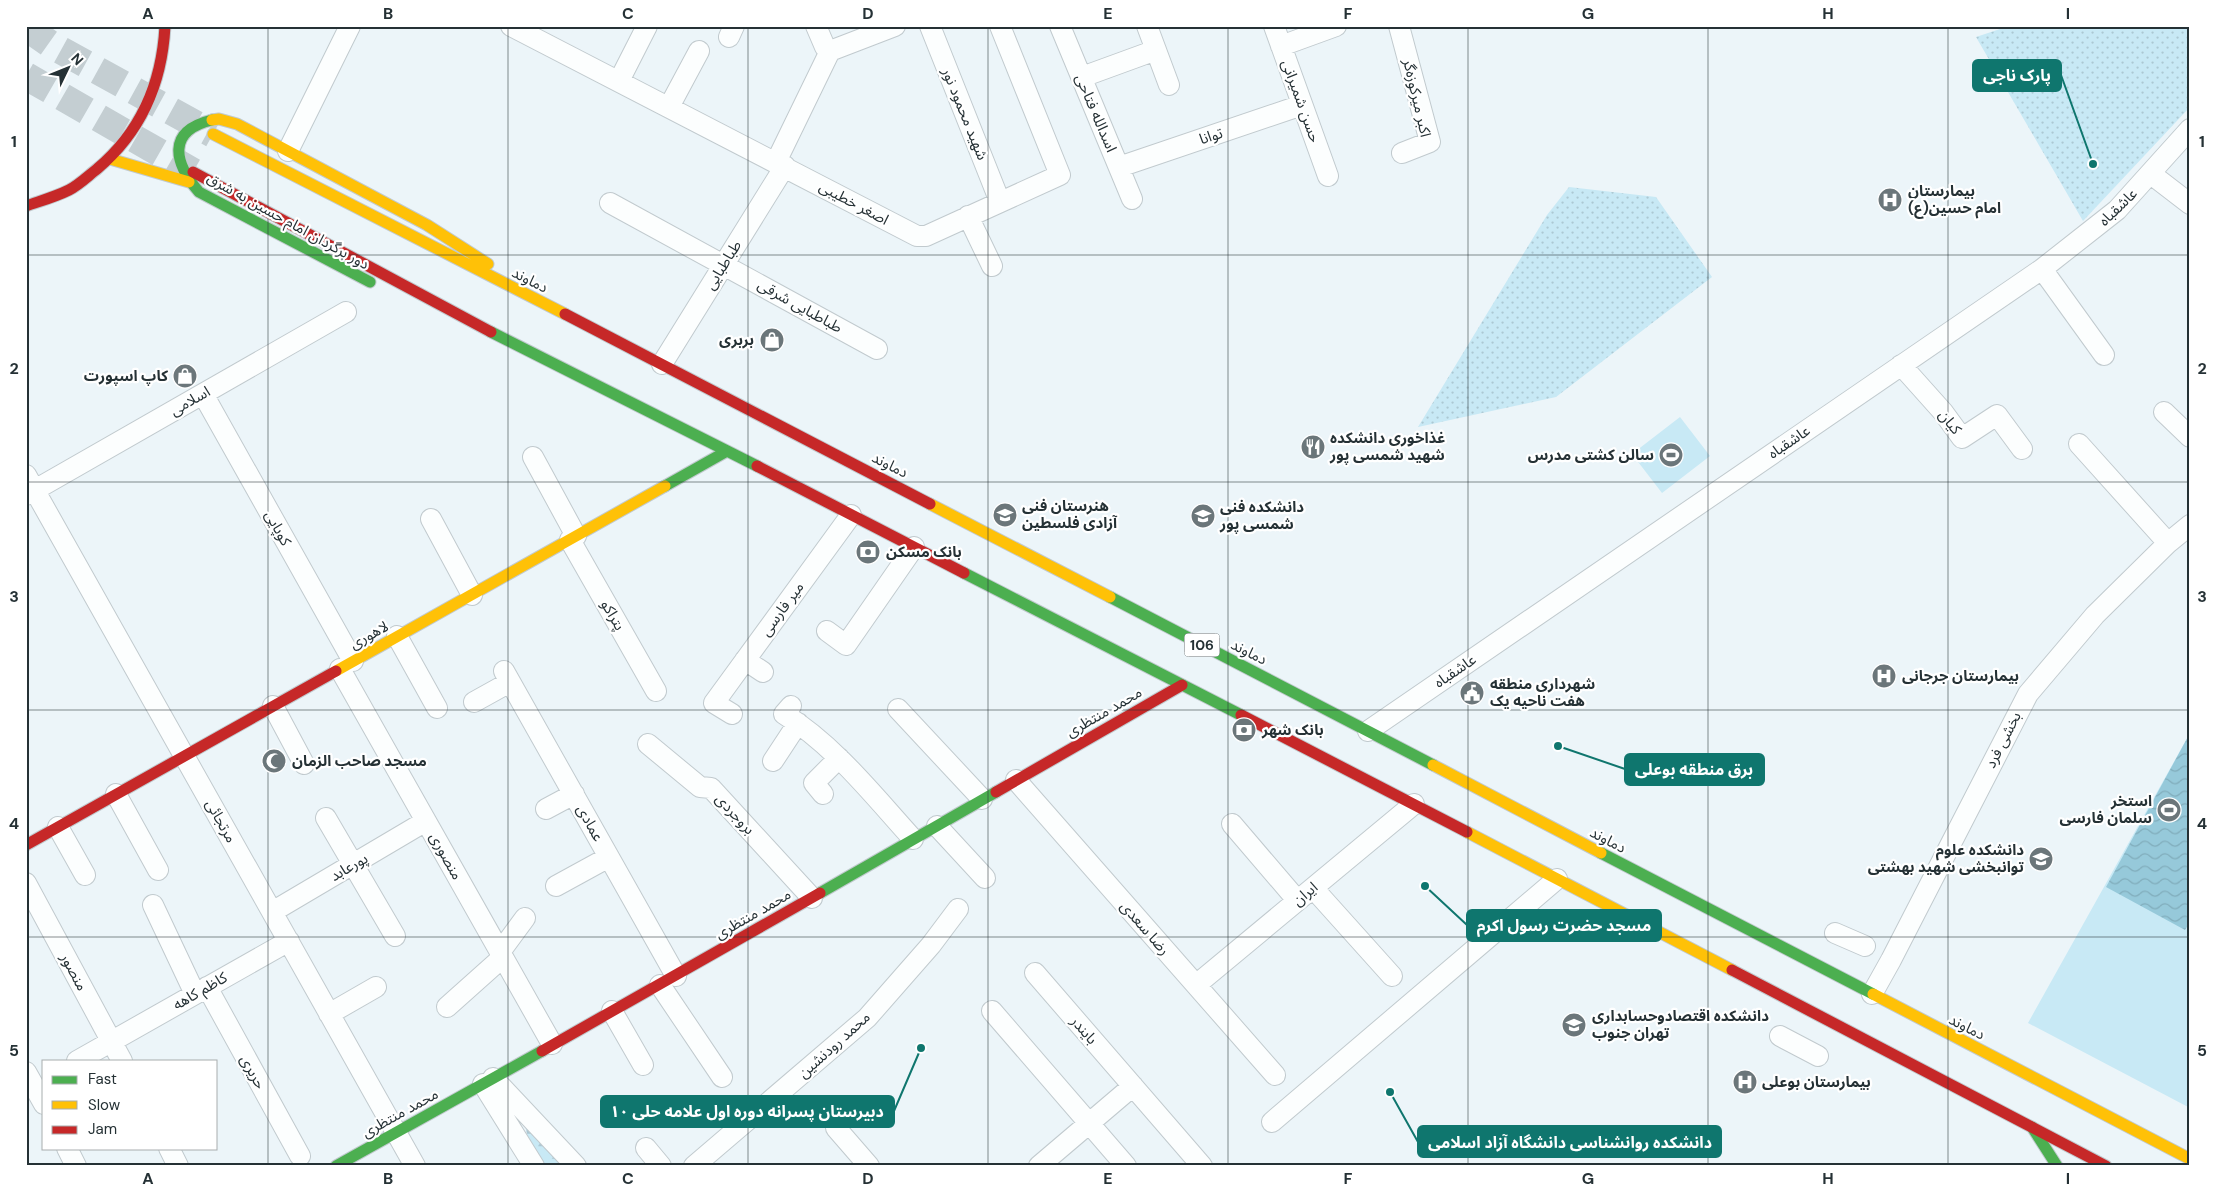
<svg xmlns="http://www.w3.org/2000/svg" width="2216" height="1192" font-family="'DM Sans','Noto Sans Arabic',sans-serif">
	<defs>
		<pattern id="forest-firs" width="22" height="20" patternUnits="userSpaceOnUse" patternTransform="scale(1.25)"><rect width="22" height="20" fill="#c8e9f5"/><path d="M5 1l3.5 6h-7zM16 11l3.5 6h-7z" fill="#acc8d3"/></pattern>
		<pattern id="park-dots" width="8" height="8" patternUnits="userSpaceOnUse" patternTransform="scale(1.25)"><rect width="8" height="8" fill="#c8e9f5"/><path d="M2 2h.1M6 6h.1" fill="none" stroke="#acc8d3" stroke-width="1.8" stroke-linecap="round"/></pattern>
		<pattern id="water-waves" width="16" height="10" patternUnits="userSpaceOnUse" patternTransform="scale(1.25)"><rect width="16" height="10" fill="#96c9da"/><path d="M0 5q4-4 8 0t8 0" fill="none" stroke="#81adbc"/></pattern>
	</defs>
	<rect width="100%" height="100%" fill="#ecf5f9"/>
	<path fill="url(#forest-firs)" d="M525 1121 567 1166H546C534 1151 526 1140 525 1121Z"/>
	<path fill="url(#park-dots)" d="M2009 26H2190V107L2083 221 1976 37Z
		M1569 187 1656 197 1712 277 1556 397 1418 427 1547 215Z"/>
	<path fill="#c8e9f5" d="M1680 417 1710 456 1662 493 1632 454Z
		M2190 733V1108L2028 1023Z"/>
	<path fill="url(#water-waves)" d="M2190 733V922L2185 930 2106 887Z"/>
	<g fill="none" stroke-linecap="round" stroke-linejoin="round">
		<path stroke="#c4ced2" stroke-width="28" stroke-dasharray="28 14" stroke-linecap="butt" d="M26 27 53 46 213 134
			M26 76 193 172"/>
		<defs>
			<path id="street" d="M511 26 917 236H926L1060 175 1000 26
				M816 26 825 47 830 51
				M930 26 1000 202
				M1060 26 1132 199
				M1147 26 1169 85
				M1274 26 1328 176
				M1399 26 1430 142 1402 153
				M729 37 734 26
				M1281 46 1336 26
				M1082 77 1156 50
				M619 81 647 26
				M669 107 699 51
				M288 151 350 26
				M776 162 830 51 895 26
				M1119 167 1302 105
				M2151 174 2190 204
				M610 203 877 349
				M968 216 992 266
				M2042 269 2104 355
				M662 364 785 166
				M1901 365 1943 412 1962 438 1997 415 2022 449
				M203 394 353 661
				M2164 412 2190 437
				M2079 444 2168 543
				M533 457 576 536
				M26 475 415 1166
				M26 495 346 312
				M431 519 472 595
				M570 540 656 691
				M827 631 846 645 914 547
				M397 636 437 708
				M745 660 763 672
				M340 669 552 1044
				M504 671 676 976
				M474 702 510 682
				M273 706 304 764
				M791 706 784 714C835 746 873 795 913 839
				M898 709 982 799
				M732 714 714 703 851 515
				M1368 731 2042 269 2117 210 2190 129
				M648 744 700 787 711 788 812 898
				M773 761 798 723
				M1016 780 1275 1075
				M116 794 158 870
				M823 794 814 783 839 758
				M546 809 574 794
				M326 818 395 936
				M1232 824 1297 900
				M937 826 985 878
				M58 827 85 875
				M26 883 122 1061
				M556 886 609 857
				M1313 888 1392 976
				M153 905 195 994
				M272 912 426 821
				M1835 933 1865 946
				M500 952 525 918
				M1035 973 1202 1166
				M660 985 722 1077
				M1196 985 1414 804
				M207 987 300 1156
				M1872 994 1891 960 2028 694 2095 615 2168 543 2190 525
				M447 1007 503 957
				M612 1011 643 1065
				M992 1011 1126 1166
				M329 1014 376 987
				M1780 1036 1818 1056
				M77 1061 289 941
				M26 1072 44 1104
				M493 1078 576 1166
				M483 1084 534 1166
				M1272 1122 1557 879
				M836 1128 869 1166
				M67 1148 76 1166
				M169 1148 178 1166
				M646 1148 661 1166
				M694 1166 867 1018 931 945 958 909
				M1039 1166 1133 1086"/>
			<path id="fast" d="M212 120C166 131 174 163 199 192L370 282
				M491 332 757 466
				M665 486 727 451
				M964 573 1241 715
				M1110 597 1433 765
				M1601 853 1873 994
				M820 893 996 792
				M2032 1127 2057 1166
				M336 1166 542 1051"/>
			<path id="slow" d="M212 120 219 119 237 124 427 225 488 264
				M213 134 565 314
				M110 159 189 182
				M930 504 1110 597
				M336 671 665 486
				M1433 765 1601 853
				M1467 832 1732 970
				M1873 994 2190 1159"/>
			<path id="jam" d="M193 172 491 332
				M26 206C40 201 55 197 69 190 79 185 88 176 97 169 141 132 162 83 165 26
				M565 314 930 504
				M757 466 964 573
				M1241 715 1467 832
				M996 792 1182 685
				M26 845 336 671
				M1732 970 2106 1166
				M542 1051 820 893"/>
		</defs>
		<use href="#street" stroke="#c1cace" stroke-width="22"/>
		<use href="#fast" stroke="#c1cace" stroke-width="13"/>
		<use href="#slow" stroke="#c1cace" stroke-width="13"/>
		<use href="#jam" stroke="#c1cace" stroke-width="13"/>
		<use href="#street" stroke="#fcfefe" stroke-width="20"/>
		<use href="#fast" stroke="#4caf50" stroke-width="11"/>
		<use href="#slow" stroke="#ffc107" stroke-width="11"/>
		<use href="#jam" stroke="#c62828" stroke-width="11"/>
	</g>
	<path fill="none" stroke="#253135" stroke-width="1" stroke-opacity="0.55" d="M268 26V1166M508 26V1166M748 26V1166M988 26V1166M1228 26V1166M1468 26V1166M1708 26V1166M1948 26V1166M26 255H2190M26 482H2190M26 710H2190M26 937H2190"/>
	<defs>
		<symbol id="hospital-disc" viewBox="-11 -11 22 22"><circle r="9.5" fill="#6b767a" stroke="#fff"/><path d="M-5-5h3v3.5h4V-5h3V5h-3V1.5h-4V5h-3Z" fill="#fff"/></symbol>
		<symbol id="shop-disc" viewBox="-11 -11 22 22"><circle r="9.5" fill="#6b767a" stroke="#fff"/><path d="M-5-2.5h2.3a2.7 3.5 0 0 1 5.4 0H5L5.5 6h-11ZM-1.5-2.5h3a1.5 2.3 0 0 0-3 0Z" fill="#fff"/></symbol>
		<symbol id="restaurant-disc" viewBox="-11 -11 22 22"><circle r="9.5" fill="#6b767a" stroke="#fff"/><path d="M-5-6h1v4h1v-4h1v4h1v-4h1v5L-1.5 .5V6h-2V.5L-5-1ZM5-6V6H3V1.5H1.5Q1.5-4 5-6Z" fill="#fff"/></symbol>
		<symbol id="stadium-disc" viewBox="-11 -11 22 22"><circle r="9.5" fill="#6b767a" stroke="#fff"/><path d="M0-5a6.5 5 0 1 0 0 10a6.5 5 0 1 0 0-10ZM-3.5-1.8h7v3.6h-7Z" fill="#fff"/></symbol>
		<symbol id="school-disc" viewBox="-11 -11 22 22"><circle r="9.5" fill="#6b767a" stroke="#fff"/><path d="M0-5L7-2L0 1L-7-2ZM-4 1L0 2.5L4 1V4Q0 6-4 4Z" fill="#fff"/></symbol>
		<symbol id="university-disc" viewBox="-11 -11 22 22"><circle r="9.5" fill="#6b767a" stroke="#fff"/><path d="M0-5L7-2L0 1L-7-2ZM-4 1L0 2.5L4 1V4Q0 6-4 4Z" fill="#fff"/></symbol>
		<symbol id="bank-disc" viewBox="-11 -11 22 22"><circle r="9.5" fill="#6b767a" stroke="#fff"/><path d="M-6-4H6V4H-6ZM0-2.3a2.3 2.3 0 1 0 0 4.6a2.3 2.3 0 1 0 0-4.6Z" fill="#fff"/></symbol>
		<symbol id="civic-disc" viewBox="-11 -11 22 22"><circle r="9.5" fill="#6b767a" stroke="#fff"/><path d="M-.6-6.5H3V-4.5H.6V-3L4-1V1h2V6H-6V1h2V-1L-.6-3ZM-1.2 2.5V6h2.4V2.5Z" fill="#fff"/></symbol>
		<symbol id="mosque-disc" viewBox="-11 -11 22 22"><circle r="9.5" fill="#6b767a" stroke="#fff"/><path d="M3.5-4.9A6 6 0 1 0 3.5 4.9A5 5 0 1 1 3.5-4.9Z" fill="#fff"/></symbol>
	</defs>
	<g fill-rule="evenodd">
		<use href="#hospital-disc" x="1876" y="186" width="28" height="28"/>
		<use href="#shop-disc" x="758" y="326" width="28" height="28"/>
		<use href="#shop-disc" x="171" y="362" width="28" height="28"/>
		<use href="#restaurant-disc" x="1299" y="433" width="28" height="28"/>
		<use href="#stadium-disc" x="1657" y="441" width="28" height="28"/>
		<use href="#school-disc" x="991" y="501" width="28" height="28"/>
		<use href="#university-disc" x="1189" y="502" width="28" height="28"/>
		<use href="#bank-disc" x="854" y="538" width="28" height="28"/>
		<use href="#hospital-disc" x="1870" y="662" width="28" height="28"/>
		<use href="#civic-disc" x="1458" y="679" width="28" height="28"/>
		<use href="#bank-disc" x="1230" y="716" width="28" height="28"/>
		<use href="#mosque-disc" x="260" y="747" width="28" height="28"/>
		<use href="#stadium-disc" x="2155" y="796" width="28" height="28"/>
		<use href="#university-disc" x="2027" y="845" width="28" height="28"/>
		<use href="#university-disc" x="1560" y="1011" width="28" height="28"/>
		<use href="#hospital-disc" x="1731" y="1068" width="28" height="28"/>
	</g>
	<g text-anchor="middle" stroke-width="4.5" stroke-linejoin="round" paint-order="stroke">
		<rect fill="#fff" stroke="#666f72" stroke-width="1" x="1184.5" y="633.5" width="35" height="23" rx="4"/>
		<g font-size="14" font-weight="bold" fill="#253135">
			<text x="1202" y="650">106</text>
		</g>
		<g font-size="15" fill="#253135" stroke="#fff">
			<text transform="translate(1417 98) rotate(77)" y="5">اکبر میرکوزه‌گر</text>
			<text transform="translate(1301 101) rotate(70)" y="5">حسن شمیرانی</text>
			<text transform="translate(1096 113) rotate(67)" y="5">اسدالله فتاحی</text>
			<text transform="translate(965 114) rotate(68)" y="5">شهید محمود نور</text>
			<text transform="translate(1211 136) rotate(-18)" y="5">توانا</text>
			<text transform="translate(854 203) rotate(28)" y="5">اصغر خطیبی</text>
			<text transform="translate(2118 207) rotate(-44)" y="5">عاشقباه</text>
			<text transform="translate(288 221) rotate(29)" y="5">دور برگردان امام حسین به شرق</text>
			<text transform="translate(723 265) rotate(-58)" y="5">طباطبایی</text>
			<text transform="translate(530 280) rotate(27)" y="5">دماوند</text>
			<text transform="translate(800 306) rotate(29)" y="5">طباطبایی شرقی</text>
			<text transform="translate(190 401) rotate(-30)" y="5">اسلامی</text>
			<text transform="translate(1950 422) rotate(52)" y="5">کیان</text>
			<text transform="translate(1789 442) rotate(-34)" y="5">عاشقباه</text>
			<text transform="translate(890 465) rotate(27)" y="5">دماوند</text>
			<text transform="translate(278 528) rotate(61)" y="5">کوپایی</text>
			<text transform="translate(782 609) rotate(-54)" y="5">میر فارسی</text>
			<text transform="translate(613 615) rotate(60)" y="5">پتراکو</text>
			<text transform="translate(369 635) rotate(-29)" y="5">لاهوری</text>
			<text transform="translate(1249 652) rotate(27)" y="5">دماوند</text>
			<text transform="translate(1455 671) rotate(-34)" y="5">عاشقباه</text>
			<text transform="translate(1104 712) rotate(-30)" y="5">محمد منتظری</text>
			<text transform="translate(2003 740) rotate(-63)" y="5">بخشی فرد</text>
			<text transform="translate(735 814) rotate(47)" y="5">بروجردی</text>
			<text transform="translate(221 821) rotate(61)" y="5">مرتجائی</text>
			<text transform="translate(590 823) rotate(61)" y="5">عمادی</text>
			<text transform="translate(1608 840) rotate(28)" y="5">دماوند</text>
			<text transform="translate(446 856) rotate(61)" y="5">منصوری</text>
			<text transform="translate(349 867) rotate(-30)" y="5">پورعابد</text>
			<text transform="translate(1305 894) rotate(-40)" y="5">ایران</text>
			<text transform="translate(753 914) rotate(-30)" y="5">محمد منتظری</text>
			<text transform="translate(1145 928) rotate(49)" y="5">رضا سعدی</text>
			<text transform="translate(74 972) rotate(62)" y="5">منصور</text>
			<text transform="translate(200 991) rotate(-30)" y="5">کاظم کاهه</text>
			<text transform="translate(1967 1027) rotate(27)" y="5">دماوند</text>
			<text transform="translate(1084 1030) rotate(49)" y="5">بایندر</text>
			<text transform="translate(834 1045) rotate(-42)" y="5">محمد رودنشین</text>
			<text transform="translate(253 1072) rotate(61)" y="5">حریری</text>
			<text transform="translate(400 1113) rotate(-29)" y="5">محمد منتظری</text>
		</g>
		<g font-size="15" font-weight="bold" fill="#253135" stroke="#fff" text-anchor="start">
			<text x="1908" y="196">بیمارستان<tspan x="1908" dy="17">امام حسین(ع)</tspan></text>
			<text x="754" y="345" text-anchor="end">بربری</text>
			<text x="168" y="381" text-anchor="end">کاپ اسپورت</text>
			<text x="1330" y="443">غذاخوری دانشکده<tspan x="1330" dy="17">شهید شمسی پور</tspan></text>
			<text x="1654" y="460" text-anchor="end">سالن کشتی مدرس</text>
			<text x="1022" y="511">هنرستان فنی<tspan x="1022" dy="17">آزادی فلسطین</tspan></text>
			<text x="1220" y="512">دانشکده فنی<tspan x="1220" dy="17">شمسی پور</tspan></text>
			<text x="886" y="557">بانک مسکن</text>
			<text x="1902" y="681">بیمارستان جرجانی</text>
			<text x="1490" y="689">شهرداری منطقه<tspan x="1490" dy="17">هفت ناحیه یک</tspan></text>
			<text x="1262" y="735">بانک شهر</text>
			<text x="292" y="766">مسجد صاحب الزمان</text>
			<text x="2152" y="806" text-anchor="end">استخر<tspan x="2152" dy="17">سلمان فارسی</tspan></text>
			<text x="2024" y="855" text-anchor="end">دانشکده علوم<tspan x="2024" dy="17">توانبخشی شهید بهشتی</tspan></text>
			<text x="1592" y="1021">دانشکده اقتصادوحسابداری<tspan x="1592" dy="17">تهران جنوب</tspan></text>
			<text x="1762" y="1087">بیمارستان بوعلی</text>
		</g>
	</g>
	<path fill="none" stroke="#0f766e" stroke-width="2" d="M2093 164L2061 75M1558 746L1625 769M1425 886L1467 925M921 1048L894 1111M1390 1092L1418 1142"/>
	<g fill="#0f766e" stroke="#fff" stroke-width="2">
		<circle cx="2093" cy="164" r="5"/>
		<circle cx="1558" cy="746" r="5"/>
		<circle cx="1425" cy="886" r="5"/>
		<circle cx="921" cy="1048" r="5"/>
		<circle cx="1390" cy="1092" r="5"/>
	</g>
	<g fill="#0f766e" stroke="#0f766e" stroke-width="2">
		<rect x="1973" y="60" width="88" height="31" rx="5"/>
		<rect x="1625" y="754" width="139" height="31" rx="5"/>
		<rect x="1467" y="910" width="194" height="31" rx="5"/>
		<rect x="601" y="1096" width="293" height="31" rx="5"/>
		<rect x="1418" y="1126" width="303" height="31" rx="5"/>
	</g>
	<g font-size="16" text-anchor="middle" font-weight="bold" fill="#fff">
		<text x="2017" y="81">پارک ناجی</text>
		<text x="1694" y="775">برق منطقه بوعلی</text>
		<text x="1564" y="931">مسجد حضرت رسول اکرم</text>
		<text x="747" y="1117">دبیرستان پسرانه دوره اول علامه حلی ۱۰</text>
		<text x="1570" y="1148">دانشکده روانشناسی دانشگاه آزاد اسلامی</text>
	</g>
	<rect width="2216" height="1192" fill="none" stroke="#ffffff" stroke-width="55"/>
	<rect x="42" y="1060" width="175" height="90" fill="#ffffff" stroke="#a8adae"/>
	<rect x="52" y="1076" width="25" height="8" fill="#4caf50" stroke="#a8adae"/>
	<text x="88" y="1084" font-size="15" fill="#253135">Fast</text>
	<rect x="52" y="1101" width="25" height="8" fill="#ffc107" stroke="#a8adae"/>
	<text x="88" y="1110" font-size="15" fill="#253135">Slow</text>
	<rect x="52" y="1126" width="25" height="8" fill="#c62828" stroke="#a8adae"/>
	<text x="88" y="1134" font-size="15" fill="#253135">Jam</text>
	<g transform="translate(68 68) rotate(47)" stroke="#ffffff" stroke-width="4" paint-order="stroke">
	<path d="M0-4L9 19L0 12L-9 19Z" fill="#253135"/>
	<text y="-8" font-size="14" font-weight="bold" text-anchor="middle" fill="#253135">N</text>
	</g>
	<rect x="28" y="28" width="2160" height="1136" fill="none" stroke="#253135" stroke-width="2"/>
	<g font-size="16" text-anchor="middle" font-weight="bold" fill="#253135">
		<text x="148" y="19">A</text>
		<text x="388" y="19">B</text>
		<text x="628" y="19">C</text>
		<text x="868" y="19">D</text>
		<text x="1108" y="19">E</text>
		<text x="1348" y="19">F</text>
		<text x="1588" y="19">G</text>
		<text x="1828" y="19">H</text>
		<text x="2068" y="19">I</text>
		<text x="14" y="147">1</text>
		<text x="2202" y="147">1</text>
		<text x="14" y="374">2</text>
		<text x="2202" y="374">2</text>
		<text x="14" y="602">3</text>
		<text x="2202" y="602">3</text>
		<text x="14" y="829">4</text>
		<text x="2202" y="829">4</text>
		<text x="14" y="1056">5</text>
		<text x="2202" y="1056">5</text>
		<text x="148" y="1184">A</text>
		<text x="388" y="1184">B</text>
		<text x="628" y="1184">C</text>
		<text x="868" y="1184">D</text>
		<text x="1108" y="1184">E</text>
		<text x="1348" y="1184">F</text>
		<text x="1588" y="1184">G</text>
		<text x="1828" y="1184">H</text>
		<text x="2068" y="1184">I</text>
	</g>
</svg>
